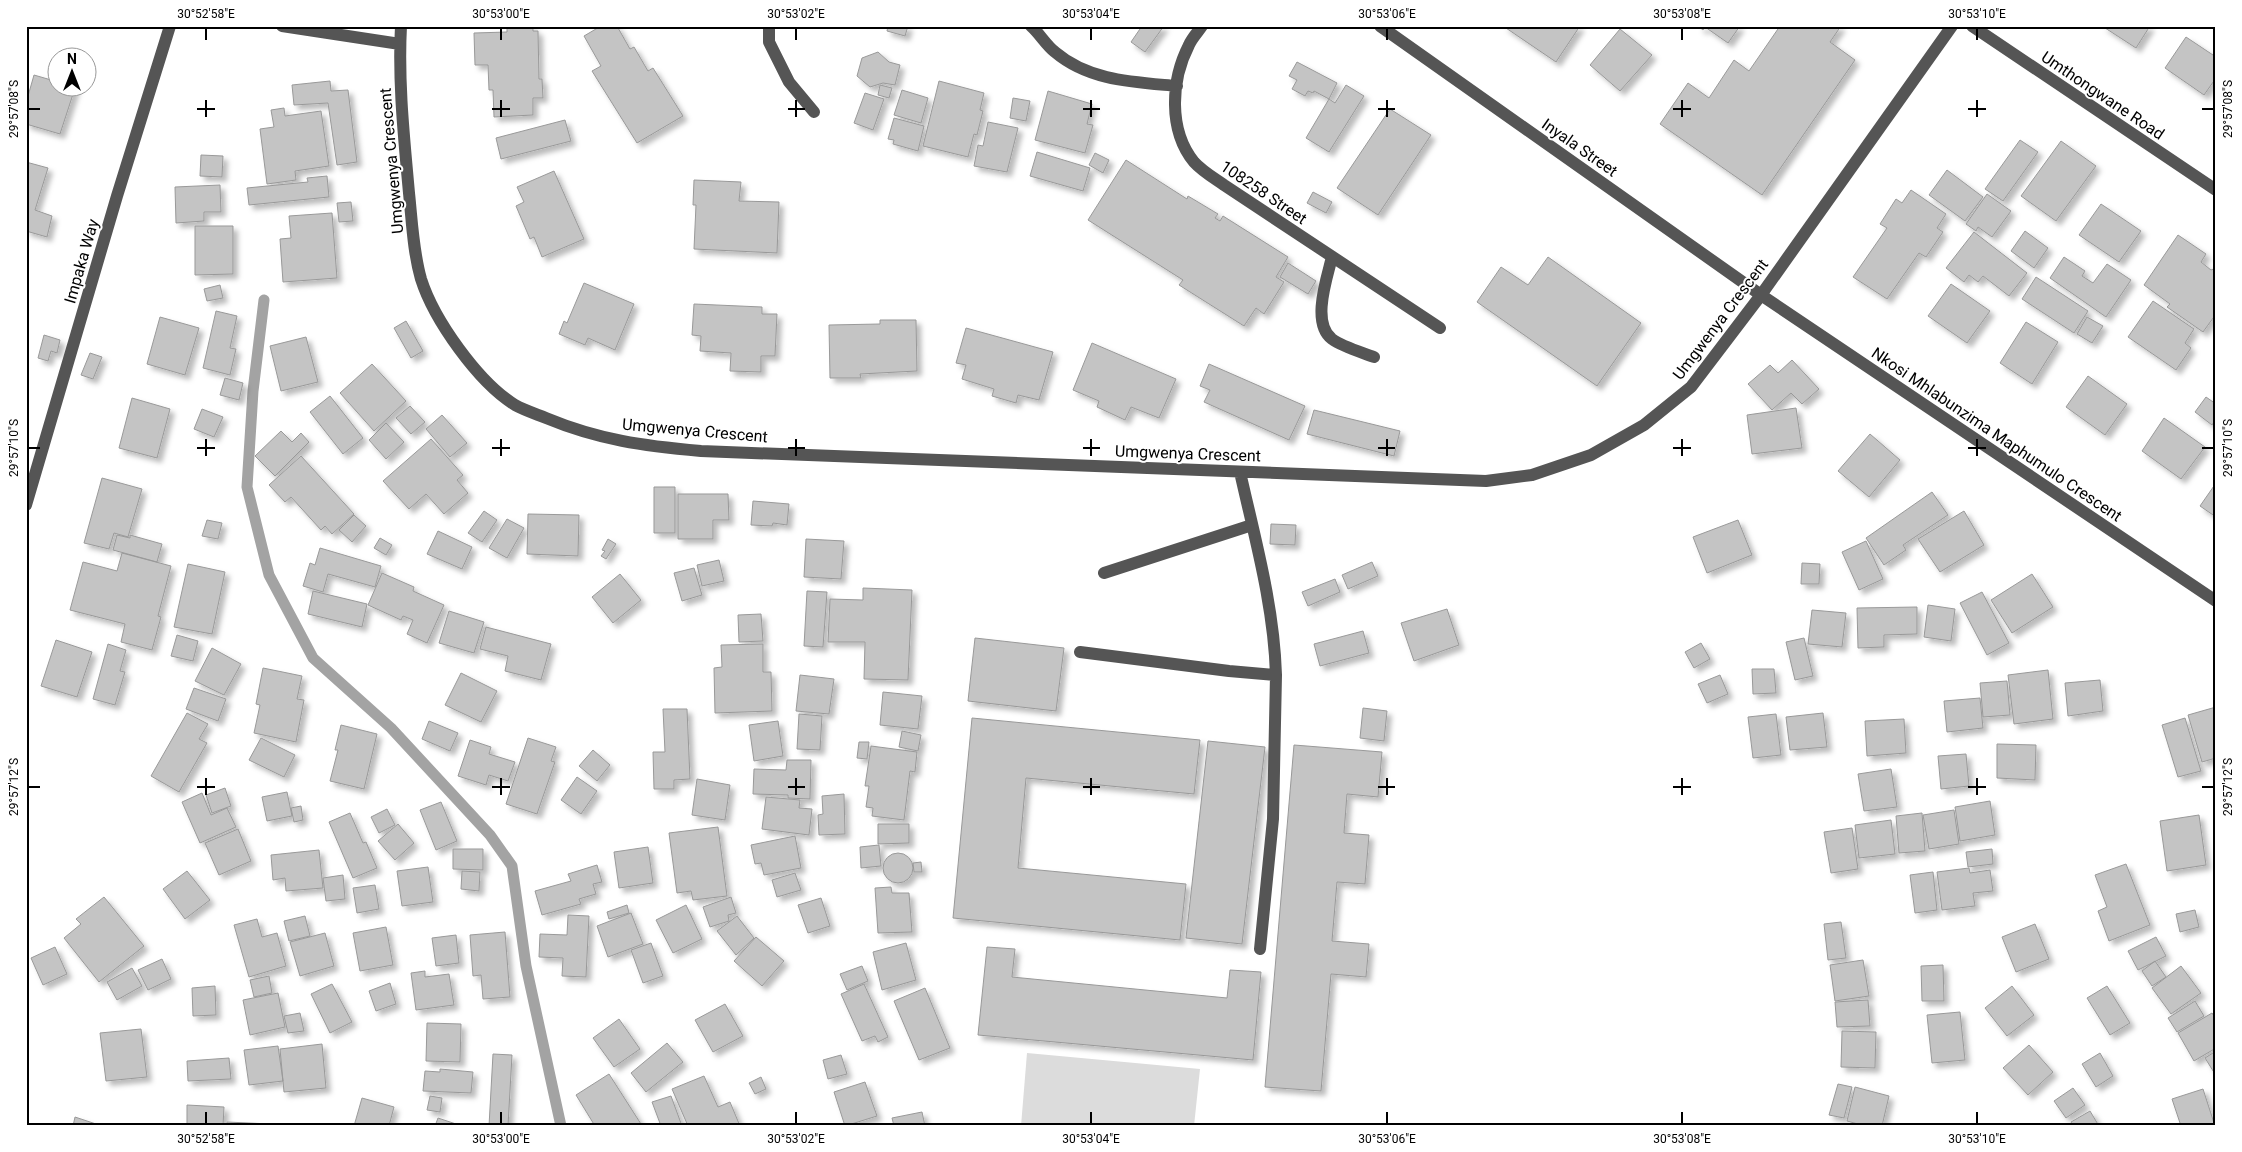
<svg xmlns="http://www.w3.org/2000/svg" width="2242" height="1152" font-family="Roboto,sans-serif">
	<defs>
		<filter id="shadow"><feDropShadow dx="4.5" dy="4.5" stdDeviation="2.5" flood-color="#0004"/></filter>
	</defs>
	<rect width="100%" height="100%" fill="#fff"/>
	<path fill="#dcdcdc" d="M1027 1053 1200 1069 1194 1126H1021Z"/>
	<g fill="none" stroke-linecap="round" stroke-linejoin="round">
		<path stroke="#a3a3a3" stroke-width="11" d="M264 300 253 391 247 487 269 575 313 658 391 728 490 835 512 866 526 966 561 1126"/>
	</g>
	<path fill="#c4c4c4" stroke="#999" filter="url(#shadow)" d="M507 26H533V31H538L539 79H542L543 98H533V115L494 117 493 90H489L488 65H475L474 33 507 32Z
		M601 26H617L630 49 634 47 648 71 653 68 683 116 637 143 592 71 601 66 584 36Z
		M888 26H908L905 36 887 31Z
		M1142 26H1164L1145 52 1131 42Z
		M1503 26H1580L1556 62Z
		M1698 26H1740L1728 43 1705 27 1703 30Z
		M1780 26H1841L1830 42 1855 60 1762 195 1660 124 1688 83 1709 98 1734 60 1749 71Z
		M2102 26H2150L2136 48Z
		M1620 29 1652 55 1620 91 1590 65Z
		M2186 37 2216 57V78L2204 95 2165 68Z
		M878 52 889 62 900 65 895 85 883 83 870 87 857 76 862 58Z
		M1297 62 1337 83 1329 99 1314 91 1313 93 1308 91 1305 96 1292 89 1297 80 1289 76Z
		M34 75 58 82V88H75L60 134 26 124V103Z
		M330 81 331 91 348 90 357 162 337 165 328 103 294 105 292 85Z
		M939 81 984 93 980 110 983 111 977 135 974 134 968 157 923 146Z
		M880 85 892 88 889 98 878 95Z
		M1346 85 1364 96 1329 152 1306 138 1329 99 1335 103Z
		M902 90 928 98 921 123 894 115Z
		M1048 91 1092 104 1087 124 1093 125 1085 153 1035 140Z
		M865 93 884 99 873 130 854 123Z
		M1013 98 1030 101 1026 121 1010 118Z
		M284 108 285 116 321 111 329 166 295 171 296 180 267 184 260 129 274 127 271 110Z
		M1390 109 1431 135 1378 215 1337 188Z
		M894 118 924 126 918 151 893 144 894 140 888 139Z
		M565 120 571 141 501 159 496 138Z
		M988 122 1018 128 1007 172 974 166 978 145 983 146Z
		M2020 140 2038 152 2003 201 1985 189Z
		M2061 141 2096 166 2056 221 2021 196Z
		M1037 152 1090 168 1083 191 1030 176Z
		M1095 153 1109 160 1103 173 1089 165Z
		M201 155 223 156 222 177 200 176Z
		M1126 160 1187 199 1188 196 1218 214 1215 218 1220 221 1223 216 1288 257 1276 277 1284 282 1264 314 1256 308 1244 326 1179 285 1183 280 1088 220Z
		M26 162 48 168 35 210 52 216 47 237 26 231Z
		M1947 170 1983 197 1965 221 1929 195Z
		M554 171 584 239 542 257 534 237 530 239 516 206 524 202 517 187Z
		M327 176 329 197 249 205 247 188 308 182 307 178Z
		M694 180 741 182 739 201 779 202 777 253 694 249 696 205H693Z
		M220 185 221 212H204V221L176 223 175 187Z
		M1911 190 1946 214 1937 228 1943 232 1926 257 1919 253 1887 299 1853 277 1887 228 1880 224 1896 199 1902 203Z
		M1313 192 1332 202 1326 213 1307 203Z
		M1987 194 2011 211 1992 237 1978 227 1976 231 1966 224Z
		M351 202 353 221 339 222 337 203Z
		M2101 204 2141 231 2119 262 2079 235Z
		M332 213 337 278 283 282 280 239 291 238 289 216Z
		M195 226H233V274L195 275Z
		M2025 231 2048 248 2034 268 2011 251Z
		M1974 232 2027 273 2009 296 1983 276 1978 282 1969 275 1964 282 1946 268Z
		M2178 235 2206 254 2201 262 2211 270 2216 268V314L2203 332 2167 307 2170 304 2144 285Z
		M1548 257 1641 323 1597 386 1477 302 1501 267 1528 285Z
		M2064 257 2085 271 2082 276 2093 283 2107 264 2131 280 2106 317 2050 278Z
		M1288 263 1316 281 1308 294 1280 277Z
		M2036 277 2088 311 2074 333 2022 299Z
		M584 283 634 304 615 350 588 338 585 345 559 334 564 321 567 323Z
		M1951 284 1990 311 1967 343 1928 316Z
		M220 285 223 298 207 301 204 289Z
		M2153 301 2194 329 2185 343 2191 348 2176 370 2128 337Z
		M694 304 762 307V314H777L775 356H761V372L730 371 731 353 700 351 701 336 692 335Z
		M216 311 237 316 230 348 236 349 230 375 203 368Z
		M160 317 199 328 185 375 147 364Z
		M2087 317 2103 326 2092 343 2077 334Z
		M880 320H916L917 371 860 374 861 378H830L829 325 880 324Z
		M406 321 423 351 411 358 394 328Z
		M2026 322 2058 342 2032 384 2000 363Z
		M966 328 1053 352 1039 400 1018 395 1016 403 992 396 994 389 962 379 966 365 956 363Z
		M44 335 60 340 57 353 51 351 48 361 38 358Z
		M306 337 318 382 281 391 270 346Z
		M1092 343 1176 379 1159 418 1131 407 1125 420 1097 407 1099 401 1073 390Z
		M90 353 102 357 93 379 81 375Z
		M1792 360 1819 389 1802 404 1791 393 1772 410 1748 384 1770 365 1778 373Z
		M372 364 406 401 374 431 340 393Z
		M1209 364 1305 406 1289 440 1204 402 1210 390 1200 386Z
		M2088 376 2127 404 2105 435 2066 407Z
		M225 378 243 383 239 400 220 395Z
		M330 396 363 438 343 454 310 412Z
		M2206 397 2216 404V419L2212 425 2195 412Z
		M132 398 170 409 157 458 119 448Z
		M410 406 425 422 411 434 396 418Z
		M1796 408 1802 448 1752 454 1747 415Z
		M202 409 223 417 214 437 194 429Z
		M1314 410 1400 431 1394 456 1307 434Z
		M442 415 467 443 450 457 426 429Z
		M2164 418 2205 447 2181 479 2142 451Z
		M386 423 404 442 386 459 369 440Z
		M281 431 292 442 301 433 309 442 275 476 255 456Z
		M1870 434 1900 460 1869 497 1838 471Z
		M431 439 463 475 457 480 468 493 444 514 426 494 409 509 383 481Z
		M301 456 354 514 332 534 325 526 321 530 291 497 285 502 269 485Z
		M102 478 142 489 128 537 114 533 109 549 84 543Z
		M2216 483V517L2200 506Z
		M654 487H675V533H654Z
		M1932 492 1948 515 1903 545 1906 550 1884 565 1866 538Z
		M678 494H728L729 520H713V539H678Z
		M753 501 789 504 787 525 773 523 772 526 751 525Z
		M484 511 497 520 482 542 468 533Z
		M1964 511 1984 545 1940 572 1918 539Z
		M528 514 579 515 578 556 527 554Z
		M354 515 366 526 352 542 339 530Z
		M507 519 524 528 507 558 489 548Z
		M207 520 222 523 218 539 202 536Z
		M1738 520 1752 555 1707 573 1693 537Z
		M1271 524 1296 525 1295 545 1270 544Z
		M438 531 472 547 462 569 427 554Z
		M117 535 130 538V535L162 544 157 562 113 550Z
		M380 538 392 545 386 555 374 548Z
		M608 539 616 544 606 559 601 556 605 551 602 550Z
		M806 539 844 541 841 579 804 577Z
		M1866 541 1883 579 1859 590 1842 552Z
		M320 548 381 566 375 587 328 574 323 592 303 586 310 563 315 565Z
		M122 553 171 566 158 616 161 617 152 650 121 642 125 624 70 610 83 562 117 571Z
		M719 560 724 581 702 586 697 565Z
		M1372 562 1378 576 1348 589 1342 575Z
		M1802 563 1820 564 1819 584H1801Z
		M188 564 225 572 212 634 174 627Z
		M694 568 702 595 682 601 674 573Z
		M382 573 414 587 413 591 444 605 427 643 407 634 413 620 403 616 401 620 368 605Z
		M620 574 641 600 613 623 592 597Z
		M2032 574 2053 607 2012 633 1991 600Z
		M1335 579 1340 592 1308 606 1302 592Z
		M863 588 912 590 908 680 864 679 865 642H828L830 599 863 600Z
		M313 591 367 604 362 627 308 614Z
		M807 591 827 592 823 647 804 646Z
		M1982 592 2009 643 1987 655 1960 603Z
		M1928 605 1955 609 1951 641 1924 637Z
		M1917 607V634L1884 635V647L1858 648 1857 608Z
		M1447 609 1459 645 1414 661 1401 623Z
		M1812 610 1846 613 1842 647 1808 644Z
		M449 611 484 622 474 653 439 643Z
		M761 614 763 641 739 642 738 615Z
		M486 627 551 644 541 680 505 671 508 656 480 649Z
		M1363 631 1369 653 1320 666 1314 644Z
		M177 635 198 641 193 661 171 656Z
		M975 638 1064 648 1056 711 968 701Z
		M1804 638 1813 676 1795 680 1786 642Z
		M56 640 92 652 77 697 41 686Z
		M1701 643 1710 659 1694 668 1685 652Z
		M108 644 126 650 120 671 125 672 115 705 93 699Z
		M763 644V672H771L772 711 715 713 714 668 722 667 721 645Z
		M212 648 241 664 224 695 195 681Z
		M263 668 302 676 297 699 304 700 296 742 254 733 260 705 256 704Z
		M1752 669H1774L1776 693 1753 694Z
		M2048 670 2053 719 2014 724 2008 675Z
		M461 673 497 691 481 722 445 705Z
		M800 675 834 679 829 714 796 711Z
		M1720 675 1728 694 1707 703 1698 684Z
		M2100 680 2103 711 2068 716 2065 683Z
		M2007 681 2010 715 1983 717 1980 683Z
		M194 688 226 699 218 721 186 709Z
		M883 692 922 696 918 729 880 725Z
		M1980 698 1983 728 1947 732 1944 701Z
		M2216 707V758L2202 762 2188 715Z
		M1363 708 1387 711 1384 741 1360 738Z
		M663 709H687L690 779 674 780V789H654L653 752H665Z
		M187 713 208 724 199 739 207 743 179 792 151 776Z
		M1823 713 1827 747 1790 750 1786 717Z
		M799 714 822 716 820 750 797 749Z
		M1776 714 1781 755 1753 758 1748 717Z
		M972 718 1200 740 1194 794 1026 778 1018 868 1186 884 1180 940 953 918Z
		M2185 718 2201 771 2178 777 2162 725Z
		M1904 719 1906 753 1867 756 1865 721Z
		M429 721 458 733 450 751 422 739Z
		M778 721 783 756 754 761 749 725Z
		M341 725 377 734 364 789 330 781 338 750H335Z
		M902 731 921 735 918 751 899 747Z
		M261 738 295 755 284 777 249 760Z
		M528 738 556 747 551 761 555 762 537 814 506 804Z
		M470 740 491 747 489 754 515 762 508 781 489 775 486 785 458 776Z
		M1208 741 1265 747 1242 944 1186 938Z
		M859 742H869L867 759 857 758Z
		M1997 744 2036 745 2035 780 1997 778Z
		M1294 745 1382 752 1378 797 1347 794 1344 833 1369 835 1365 884 1337 882 1332 941 1369 944 1366 977 1331 974 1321 1091 1265 1087Z
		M871 746 917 752 915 772 910 771 904 820 872 816 873 808 866 807 869 786H865Z
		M593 750 610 765 597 781 579 766Z
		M1966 754 1969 786 1941 789 1938 756Z
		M787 760H811L810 799 788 798V795L753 794 754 769 786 770Z
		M1891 769 1897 807 1864 811 1858 774Z
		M577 777 597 791 581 814 561 800Z
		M697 779 730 785 725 820 692 815Z
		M225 788 231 806 212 813 206 795Z
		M287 792 292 816 267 821 262 797Z
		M202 793 211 815 227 808 236 827 200 843 182 802Z
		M844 794 845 834 819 835 818 815 823 814 822 796Z
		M766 797 800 800 799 808 812 809 809 835 762 829Z
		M1990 801 1995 835 1960 841 1955 807Z
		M441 802 457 841 436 850 420 810Z
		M301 806 303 820 294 822 291 808Z
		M387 809 395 825 379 833 371 817Z
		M1954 810 1959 844 1929 849 1923 815Z
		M350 813 363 843 366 842 377 868 353 878 329 822Z
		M1922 813 1925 851 1899 853 1896 816Z
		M2199 815 2206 865 2167 871 2160 821Z
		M1891 820 1895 854 1859 858 1855 825Z
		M398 824 414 843 395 860 378 841Z
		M878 824H909V843L878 844Z
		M718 827 727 896 693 900 691 891 677 893 669 833Z
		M1852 828 1858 869 1831 873 1824 832Z
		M238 829 251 861 219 875 205 843Z
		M795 836 801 868 764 875 761 863 755 864 751 845Z
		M879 845 881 866 861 868 860 847Z
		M648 847 653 883 619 888 614 852Z
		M453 849H483V870L453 869Z
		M1992 849 1993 864 1968 867 1966 852Z
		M319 850 323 888 286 891 285 878 273 880 271 855Z
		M883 868a15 15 0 1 1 30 0a15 15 0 1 1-30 0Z
		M921 862 922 872H914L913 863Z
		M2126 864 2150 925 2109 941 2098 911 2107 907 2095 875Z
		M597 865 602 882 593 884 596 894 579 899 581 904 542 915 535 891 571 881 568 874Z
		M428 867 433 902 402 906 397 871Z
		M1969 868 1970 873 1990 870 1993 891 1973 893 1975 906 1942 910 1937 872Z
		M187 871 210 900 185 919 163 889Z
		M462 871 480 872 479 891 461 889Z
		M1933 872 1937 910 1915 913 1910 875Z
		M795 873 801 890 777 897 772 880Z
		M343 875 345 899 326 901 323 878Z
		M375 885 379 909 357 913 353 888Z
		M891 887 892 893H909L912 932 878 933 875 888Z
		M104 897 144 946 99 982 64 938 81 924 76 919Z
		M731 897 736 913 728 915 729 921 710 927 703 907Z
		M821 898 830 926 808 933 798 905Z
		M627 905 629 913 609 919 607 912Z
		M686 905 702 939 673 953 656 920Z
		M2195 910 2199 927 2180 932 2176 914Z
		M631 913 643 944 608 957 597 926Z
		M568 915 589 916 586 977 562 976 563 958 539 957 540 934 567 935Z
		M305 916 310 936 289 941 284 921Z
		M737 916 754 938 736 955 717 931Z
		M257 919 262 937 277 933 286 966 249 977 234 925Z
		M1841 922 1846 958 1828 960 1824 924Z
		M2035 924 2049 959 2016 972 2002 937Z
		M386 927 393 965 360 971 353 933Z
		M505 932 510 997 483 999 481 975 473 976 470 935Z
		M325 933 334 966 300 976 290 942Z
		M456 935 459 963 436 966 432 938Z
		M756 937 784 961 762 986 734 961Z
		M2156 937 2166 956 2138 970 2128 951Z
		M651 943 663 976 643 983 631 950Z
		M906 943 916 980 882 990 873 952Z
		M55 947 67 974 43 985 31 958Z
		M987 947 1015 949 1012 977 1227 998 1230 970 1261 972 1253 1060 978 1035Z
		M162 959 171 979 148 990 138 970Z
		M1863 960 1869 996 1835 1001 1830 965Z
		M2155 961 2166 977 2152 986 2142 971Z
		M1943 965 1944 1001H1922L1921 966Z
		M862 966 868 981 847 990 840 974Z
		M2181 966 2201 993 2171 1014 2152 988Z
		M132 968 142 986 117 1000 107 982Z
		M425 971V977L449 974 454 1005 416 1010 411 973Z
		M269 976 272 993 254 997 250 980Z
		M390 983 396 1004 376 1011 369 991Z
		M332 984 352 1022 330 1033 311 994Z
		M864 984 888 1037 878 1042 875 1036 862 1041 841 994Z
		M215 986 216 1015 193 1016 192 988Z
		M2012 986 2034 1015 2007 1036 1985 1008Z
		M2107 986 2130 1023 2110 1035 2087 998Z
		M925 988 950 1048 919 1060 894 1001Z
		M278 993 285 1027 250 1035 243 1000Z
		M1868 1000 1870 1026 1837 1027 1835 1002Z
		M2195 1001 2204 1016 2177 1032 2168 1018Z
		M725 1004 743 1036 713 1052 695 1020Z
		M1960 1012 1965 1060 1932 1063 1927 1015Z
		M300 1013 304 1031 288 1033 284 1016Z
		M2212 1013 2216 1019V1048L2194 1061 2178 1033Z
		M619 1019 640 1049 614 1067 593 1038Z
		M427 1023 461 1024 460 1062 426 1061Z
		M141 1029 147 1077 106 1081 100 1033Z
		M1842 1031 1876 1032 1875 1068 1841 1067Z
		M667 1043 683 1062 646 1092 631 1073Z
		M322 1044 326 1088 284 1092 280 1049Z
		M2029 1045 2053 1072 2028 1095 2003 1068Z
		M278 1046 283 1081 249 1085 244 1050Z
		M2216 1051V1074H2215L2205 1058Z
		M2100 1053 2113 1076 2096 1087 2082 1064Z
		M493 1054 512 1055 508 1126H489Z
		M841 1055 847 1074 828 1079 823 1060Z
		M229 1058 231 1079 188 1081 187 1061Z
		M440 1069 473 1072 471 1093 423 1091 425 1071 440 1072Z
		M609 1074 641 1124 639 1126H595L576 1095Z
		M704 1076 718 1107 730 1102 740 1126H688L672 1089Z
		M761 1077 766 1089 755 1094 749 1083Z
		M865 1082 877 1116 845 1126 834 1092Z
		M1838 1084 1852 1087 1844 1118 1829 1115Z
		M1855 1087 1889 1096 1882 1126H1865L1847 1121Z
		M2073 1088 2085 1105 2066 1118 2054 1101Z
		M2203 1089 2214 1123 2206 1126H2181L2172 1099Z
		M430 1096 442 1098 440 1112 427 1110Z
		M671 1096 682 1126H661L652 1102Z
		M362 1098 394 1107 389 1126H354Z
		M187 1105 224 1107 223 1126H187Z
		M2090 1111 2099 1126H2073L2071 1122Z
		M922 1112 925 1126H894L892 1118Z
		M75 1117 102 1126H73Z
		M438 1118 462 1126H435Z
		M227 1122 270 1124V1126H227Z"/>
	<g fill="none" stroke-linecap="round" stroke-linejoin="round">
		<path stroke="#555" stroke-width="12" d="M282 26 400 44
			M401 26C398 82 404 137 409 193 412 221 413 251 421 279 434 320 478 382 515 405 524 410 536 414 546 418 599 440 644 446 701 451L1486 481 1532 475 1591 455 1644 425 1691 387 1761 295 1952 26
			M769 26V42L789 82 814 112
			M1031 26C1040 34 1046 45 1055 52 1089 81 1134 82 1177 86
			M1202 26C1198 32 1192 38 1189 45 1171 80 1168 130 1194 162 1202 171 1214 178 1224 185L1440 328
			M1380 26 1761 295 2216 601
			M1972 26 2216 190
			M1332 257C1327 278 1311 323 1332 339 1343 347 1361 352 1374 357
			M26 505 117 196 170 26
			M1104 573 1252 525
			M1080 652 1229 671 1276 675C1274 606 1255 539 1240 472
			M1260 949 1273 819 1276 675"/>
	</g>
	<path fill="none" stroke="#000" stroke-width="2" d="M206 28V40M501 28V40M796 28V40M1091 28V40M1387 28V40M1682 28V40M1977 28V40M206 100V117M501 100V117M796 100V117M1091 100V117M1387 100V117M1682 100V117M1977 100V117M28 109H40M197 109H215M492 109H510M788 109H805M1083 109H1100M1378 109H1395M1673 109H1691M1968 109H1986M2202 109H2214M206 439V456M501 439V456M796 439V456M1091 439V456M1387 439V456M1682 439V456M1977 439V456M28 448H40M197 448H215M492 448H510M788 448H805M1083 448H1100M1378 448H1395M1673 448H1691M1968 448H1986M2202 448H2214M206 778V795M501 778V795M796 778V795M1091 778V795M1387 778V795M1682 778V795M1977 778V795M28 787H40M197 787H215M492 787H510M788 787H805M1083 787H1100M1378 787H1395M1673 787H1691M1968 787H1986M2202 787H2214M206 1112V1124M501 1112V1124M796 1112V1124M1091 1112V1124M1387 1112V1124M1682 1112V1124M1977 1112V1124"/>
	<g text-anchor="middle" stroke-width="4" stroke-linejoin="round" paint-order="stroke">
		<g font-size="16" fill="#000" stroke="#fff">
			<text transform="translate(2103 95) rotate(34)" y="6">Umthongwane Road</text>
			<text transform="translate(1580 147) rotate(35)" y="6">Inyala Street</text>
			<text transform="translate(391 161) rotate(-95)" y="6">Umgwenya Crescent</text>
			<text transform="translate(1264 192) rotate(34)" y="6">108258 Street</text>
			<text transform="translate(81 261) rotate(-74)" y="6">Impaka Way</text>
			<text transform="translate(1720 319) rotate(-53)" y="6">Umgwenya Crescent</text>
			<text transform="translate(695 430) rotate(5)" y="6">Umgwenya Crescent</text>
			<text transform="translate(1997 434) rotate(34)" y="6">Nkosi Mhlabunzima Maphumulo Crescent</text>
			<text transform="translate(1188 453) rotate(2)" y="6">Umgwenya Crescent</text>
		</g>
	</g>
	<rect width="2242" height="1152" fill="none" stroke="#ffffff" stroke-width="55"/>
	<g transform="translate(72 72)"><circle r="24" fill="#ffffff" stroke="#999999"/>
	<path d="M0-4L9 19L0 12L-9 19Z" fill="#000000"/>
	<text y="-8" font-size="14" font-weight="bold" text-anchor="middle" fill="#000000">N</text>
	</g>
	<rect x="28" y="28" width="2186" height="1096" fill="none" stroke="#000" stroke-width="2"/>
	<g font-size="12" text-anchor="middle" fill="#000">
		<text x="206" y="18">30°52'58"E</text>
		<text x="501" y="18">30°53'00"E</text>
		<text x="796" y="18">30°53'02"E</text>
		<text x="1091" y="18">30°53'04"E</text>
		<text x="1387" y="18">30°53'06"E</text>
		<text x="1682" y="18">30°53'08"E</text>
		<text x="1977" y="18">30°53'10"E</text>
		<text transform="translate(14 109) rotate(-90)" y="4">29°57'08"S</text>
		<text transform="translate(2228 109) rotate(-90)" y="4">29°57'08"S</text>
		<text transform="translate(14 448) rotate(-90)" y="4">29°57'10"S</text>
		<text transform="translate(2228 448) rotate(-90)" y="4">29°57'10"S</text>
		<text transform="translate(14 787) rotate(-90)" y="4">29°57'12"S</text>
		<text transform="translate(2228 787) rotate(-90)" y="4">29°57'12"S</text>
		<text x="206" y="1143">30°52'58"E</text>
		<text x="501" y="1143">30°53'00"E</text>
		<text x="796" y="1143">30°53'02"E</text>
		<text x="1091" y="1143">30°53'04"E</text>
		<text x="1387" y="1143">30°53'06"E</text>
		<text x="1682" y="1143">30°53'08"E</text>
		<text x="1977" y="1143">30°53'10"E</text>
	</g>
</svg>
